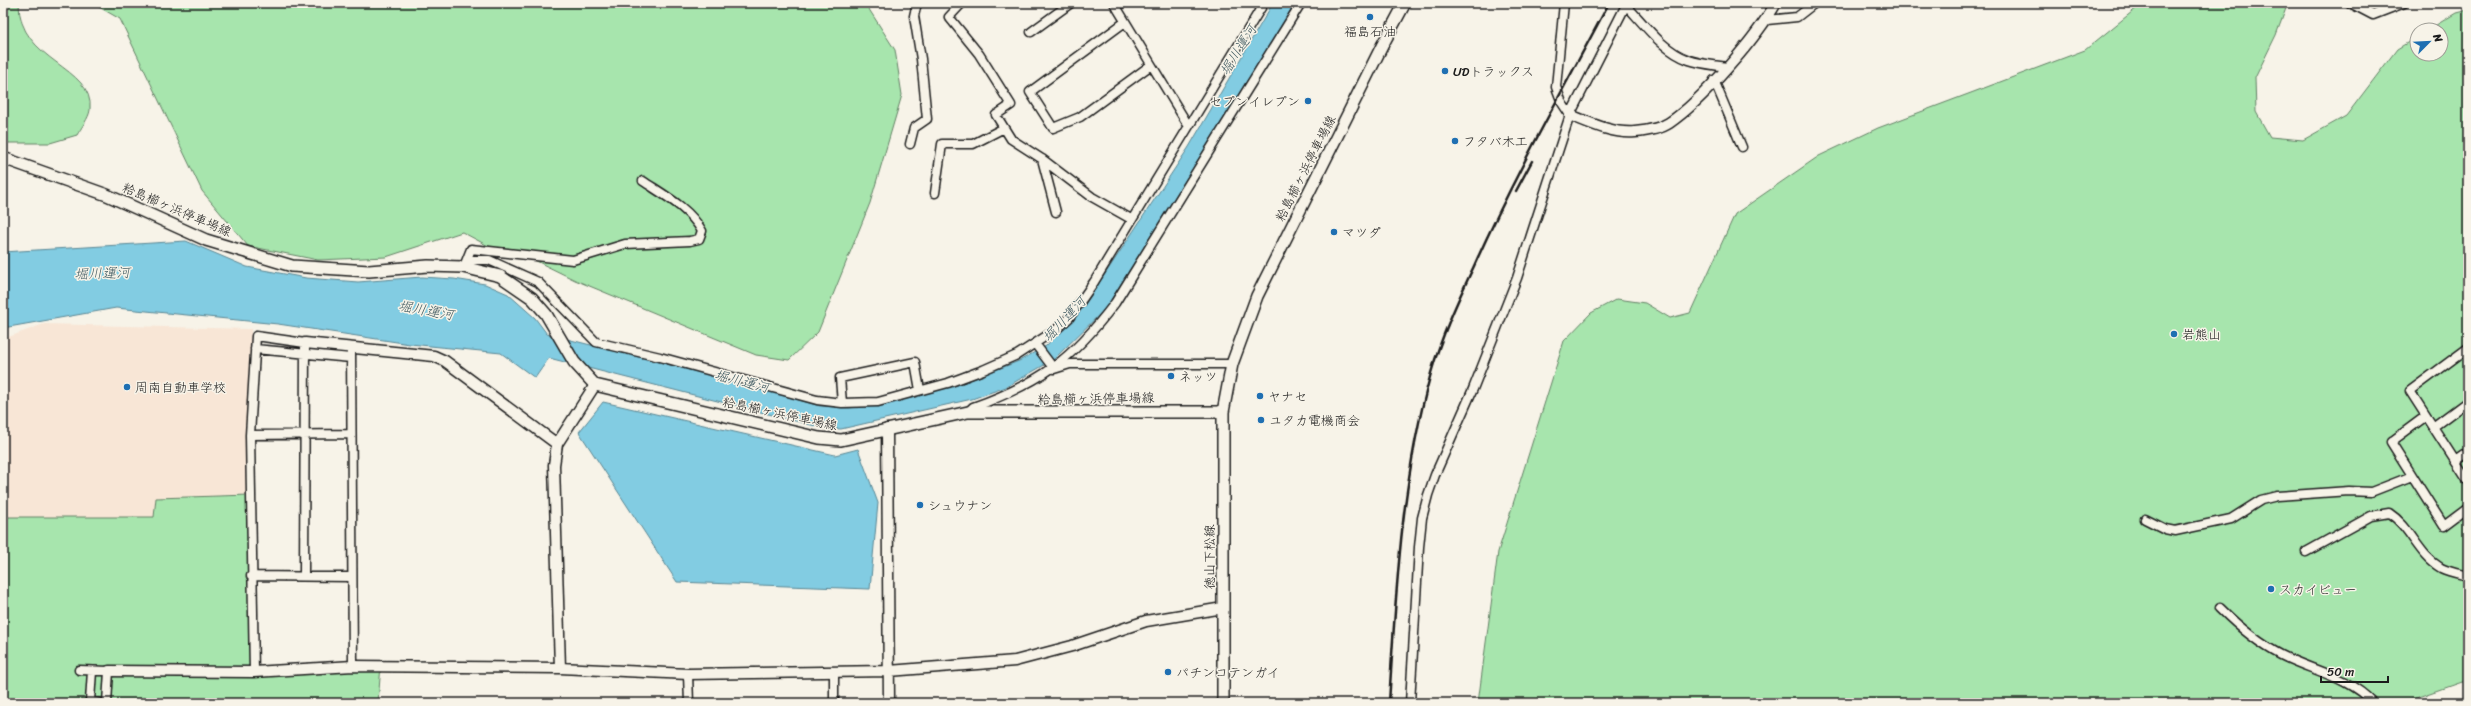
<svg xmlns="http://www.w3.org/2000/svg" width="2471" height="706" font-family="Sriracha,'Klee One',sans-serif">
	<rect width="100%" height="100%" fill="#f7f3e8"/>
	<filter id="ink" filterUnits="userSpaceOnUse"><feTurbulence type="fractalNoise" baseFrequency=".025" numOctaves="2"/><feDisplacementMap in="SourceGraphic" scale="8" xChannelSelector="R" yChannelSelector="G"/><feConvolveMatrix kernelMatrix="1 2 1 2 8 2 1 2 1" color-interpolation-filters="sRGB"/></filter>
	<g filter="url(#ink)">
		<path fill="#f8e6d6" d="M44 324 251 329 250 495 156 498 154 517H5L3 339Z"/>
		<path fill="#a7e5ad" stroke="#628064" d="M3 3H19C18 62 95 66 90 110 89 118 81 128 77 135L50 143H3Z
			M92 3H865L895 50 902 95 870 203 818 332 789 360 756 355 575 280 520 253 494 249 462 232 386 257 318 260 248 246 202 191 120 19Z
			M2143 3H2288L2276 35 2255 78 2256 112 2270 137 2303 140 2346 116 2397 49 2417 37V54H2441V30H2428L2456 13 2468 10V680L2402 703H1478L1498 552 1564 341 1591 313 1617 299 1645 303 1670 318 1690 313 1735 214 1819 156 1878 128 2085 50Z
			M250 495 254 672 381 665 378 703H3V505L5 517H154L156 498Z"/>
		<path fill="#82cce2" stroke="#598693" d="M1273 3H1295L1106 308 1053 360 1006 387 972 399 841 429 823 428 549 358 535 378 501 353 410 344 278 324 116 308 3 328V252L186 241 247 267 306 278 358 282 422 277 454 279 485 284 508 294 535 318 547 334 726 379 820 406 849 408 877 405 957 385 1019 361 1046 346 1084 306 1189 147Z
			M603 402 835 455 858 449 878 503 870 589 677 582 579 432Z"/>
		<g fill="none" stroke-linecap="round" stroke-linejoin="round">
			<defs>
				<path id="minor" d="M962 3 949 17 979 54 1011 105 996 115 1011 139 1042 159 1092 197 1131 219
					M1114 3 1188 125
					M1564 3 1556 87 1562 103 1570 115
					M2350 3 2373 15 2404 3
					M1626 5C1644 24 1663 51 1689 60 1701 64 1714 65 1726 67
					M1767 20 1797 17 1815 3
					M1125 22 1030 92 1053 128 1080 117 1151 65
					M1031 32 1071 3
					M1714 80 1742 147
					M910 144 914 128 927 119 921 59 914 16 917 3
					M1042 159 1056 212
					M935 193 942 144H973L1004 128
					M468 260H489L538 282 596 342 660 357 817 400 842 403 878 402 948 383 983 370 1017 355 1057 329 1069 318 1094 282 1264 3
					M465 264 471 249 573 260 625 244 690 241 699 239 702 231C689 208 664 195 643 181
					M1036 345 1054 369 1070 364H1232
					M351 348 353 666
					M2468 348 2410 391 2468 481
					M255 349 351 358
					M842 403 840 378 915 362 920 390
					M968 412 973 407C1040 383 1072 360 1115 303L1301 3
					M2426 416 2391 442 2444 526 2468 508
					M2433 427 2468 401
					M250 435 350 434
					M2455 461 2468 452
					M2145 519 2165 529 2175 531 2231 519 2261 500 2277 496 2349 491 2371 492 2412 476
					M2306 552 2371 516 2389 513C2411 527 2418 555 2441 568 2449 572 2460 574 2468 576
					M251 576 352 577
					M2220 608C2238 626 2258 643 2281 655 2312 671 2348 676 2373 703
					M79 670 109 671 107 703
					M92 671 90 701 101 703
					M254 672 250 435 256 336 305 343 304 576
					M834 672V703
					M688 674 689 703
					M1410 703 1419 547 1422 518 1428 495 1435 475 1473 389 1517 278 1570 115 1627 3"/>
				<path id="tertiary" d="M1570 115C1590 123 1613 134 1635 132 1646 131 1660 129 1669 123 1702 101 1757 37 1776 3
					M305 343 434 356 445 361 557 444
					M887 429 889 703
					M560 668 554 465 557 444 595 385
					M109 671 254 672 353 666 560 668 688 674 889 671 1015 661 1072 646 1146 621 1223 608"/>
				<path id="secondary" d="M3 158 107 195 206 240 292 266 369 271 428 266 463 267 500 276 532 298 546 314 574 362 595 385 819 438 841 440 968 412H1223
					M1223 703V412L1232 364 1257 296 1383 44 1405 3"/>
			</defs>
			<use href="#minor" stroke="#1c1c1c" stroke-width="11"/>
			<use href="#tertiary" stroke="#1c1c1c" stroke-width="13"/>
			<use href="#secondary" stroke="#1c1c1c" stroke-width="14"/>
			<use href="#minor" stroke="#f7f3e8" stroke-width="8"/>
			<use href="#tertiary" stroke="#f7f3e8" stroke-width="10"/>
			<use href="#secondary" stroke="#f7f3e8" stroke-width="11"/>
			<path stroke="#1c1c1c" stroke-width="2.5" d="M1516 191 1532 161
				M1389 703C1396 592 1401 481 1431 373 1441 337 1458 300 1474 266 1514 176 1563 90 1609 3"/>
		</g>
	</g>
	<g fill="#1f6fb2" stroke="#f7f3e8" stroke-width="1.5">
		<circle cx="1370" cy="17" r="4"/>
		<circle cx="1445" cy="71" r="4"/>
		<circle cx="1308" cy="101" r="4"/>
		<circle cx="1455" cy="141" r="4"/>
		<circle cx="1334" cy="232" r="4"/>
		<circle cx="2174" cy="334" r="4"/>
		<circle cx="1171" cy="376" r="4"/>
		<circle cx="127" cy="387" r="4"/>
		<circle cx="1260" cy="396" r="4"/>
		<circle cx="1261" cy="420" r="4"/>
		<circle cx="920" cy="505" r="4"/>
		<circle cx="2271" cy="589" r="4"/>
		<circle cx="1168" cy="672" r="4"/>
	</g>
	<g text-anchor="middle" stroke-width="3" stroke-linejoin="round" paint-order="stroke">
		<g font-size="13" fill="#1c1c1c" stroke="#f7f3e8" text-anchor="start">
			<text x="1370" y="36" text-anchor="middle">福島石油</text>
			<text x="1453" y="76">UDトラックス</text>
			<text x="1300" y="106" text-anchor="end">セブンイレブン</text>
			<text x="1463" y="146">フタバ木工</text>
			<text x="1342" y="237">マツダ</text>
			<text x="2182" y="339">岩熊山</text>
			<text x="1179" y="381">ネッツ</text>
			<text x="135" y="392">周南自動車学校</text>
			<text x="1268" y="401">ヤナセ</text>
			<text x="1269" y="425">ユタカ電機商会</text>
			<text x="928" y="510">シュウナン</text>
			<text x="2279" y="594">スカイビュー</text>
			<text x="1176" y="677">パチンコテンガイ</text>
		</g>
		<g font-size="13" fill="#1c1c1c" stroke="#f7f3e8">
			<text transform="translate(1305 168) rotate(-63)" y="5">粭島櫛ヶ浜停車場線</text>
			<text transform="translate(177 209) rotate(23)" y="5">粭島櫛ヶ浜停車場線</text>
			<text transform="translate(1096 398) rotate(-1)" y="5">粭島櫛ヶ浜停車場線</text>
			<text transform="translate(780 413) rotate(12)" y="5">粭島櫛ヶ浜停車場線</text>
			<text transform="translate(1209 557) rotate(-90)" y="5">徳山下松線</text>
		</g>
		<g font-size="14" font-style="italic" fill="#405a61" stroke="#f7f3e8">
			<text transform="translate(1238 50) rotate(-58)" y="5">堀川運河</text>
			<text transform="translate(102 273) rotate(-2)" y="5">堀川運河</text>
			<text transform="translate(426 310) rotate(10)" y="5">堀川運河</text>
			<text transform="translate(1064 319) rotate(-47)" y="5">堀川運河</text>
			<text transform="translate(742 381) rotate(14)" y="5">堀川運河</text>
		</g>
	</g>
	<rect width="2471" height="706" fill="none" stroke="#f7f3e8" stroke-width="16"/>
	<rect x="8" y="8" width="2455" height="690" fill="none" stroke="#1c1c1c" stroke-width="1.5" filter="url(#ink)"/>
	<g transform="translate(2429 42) rotate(66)"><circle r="19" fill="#f7f3e8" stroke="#9f9d96"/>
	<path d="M0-3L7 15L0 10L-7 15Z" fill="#1f6fb2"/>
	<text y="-6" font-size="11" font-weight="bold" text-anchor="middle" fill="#1c1c1c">N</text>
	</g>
	<path d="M2321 676v6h67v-6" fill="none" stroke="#1c1c1c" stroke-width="2"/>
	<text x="2327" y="676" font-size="12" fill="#1c1c1c" stroke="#f7f3e8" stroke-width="3" paint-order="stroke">50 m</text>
</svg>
